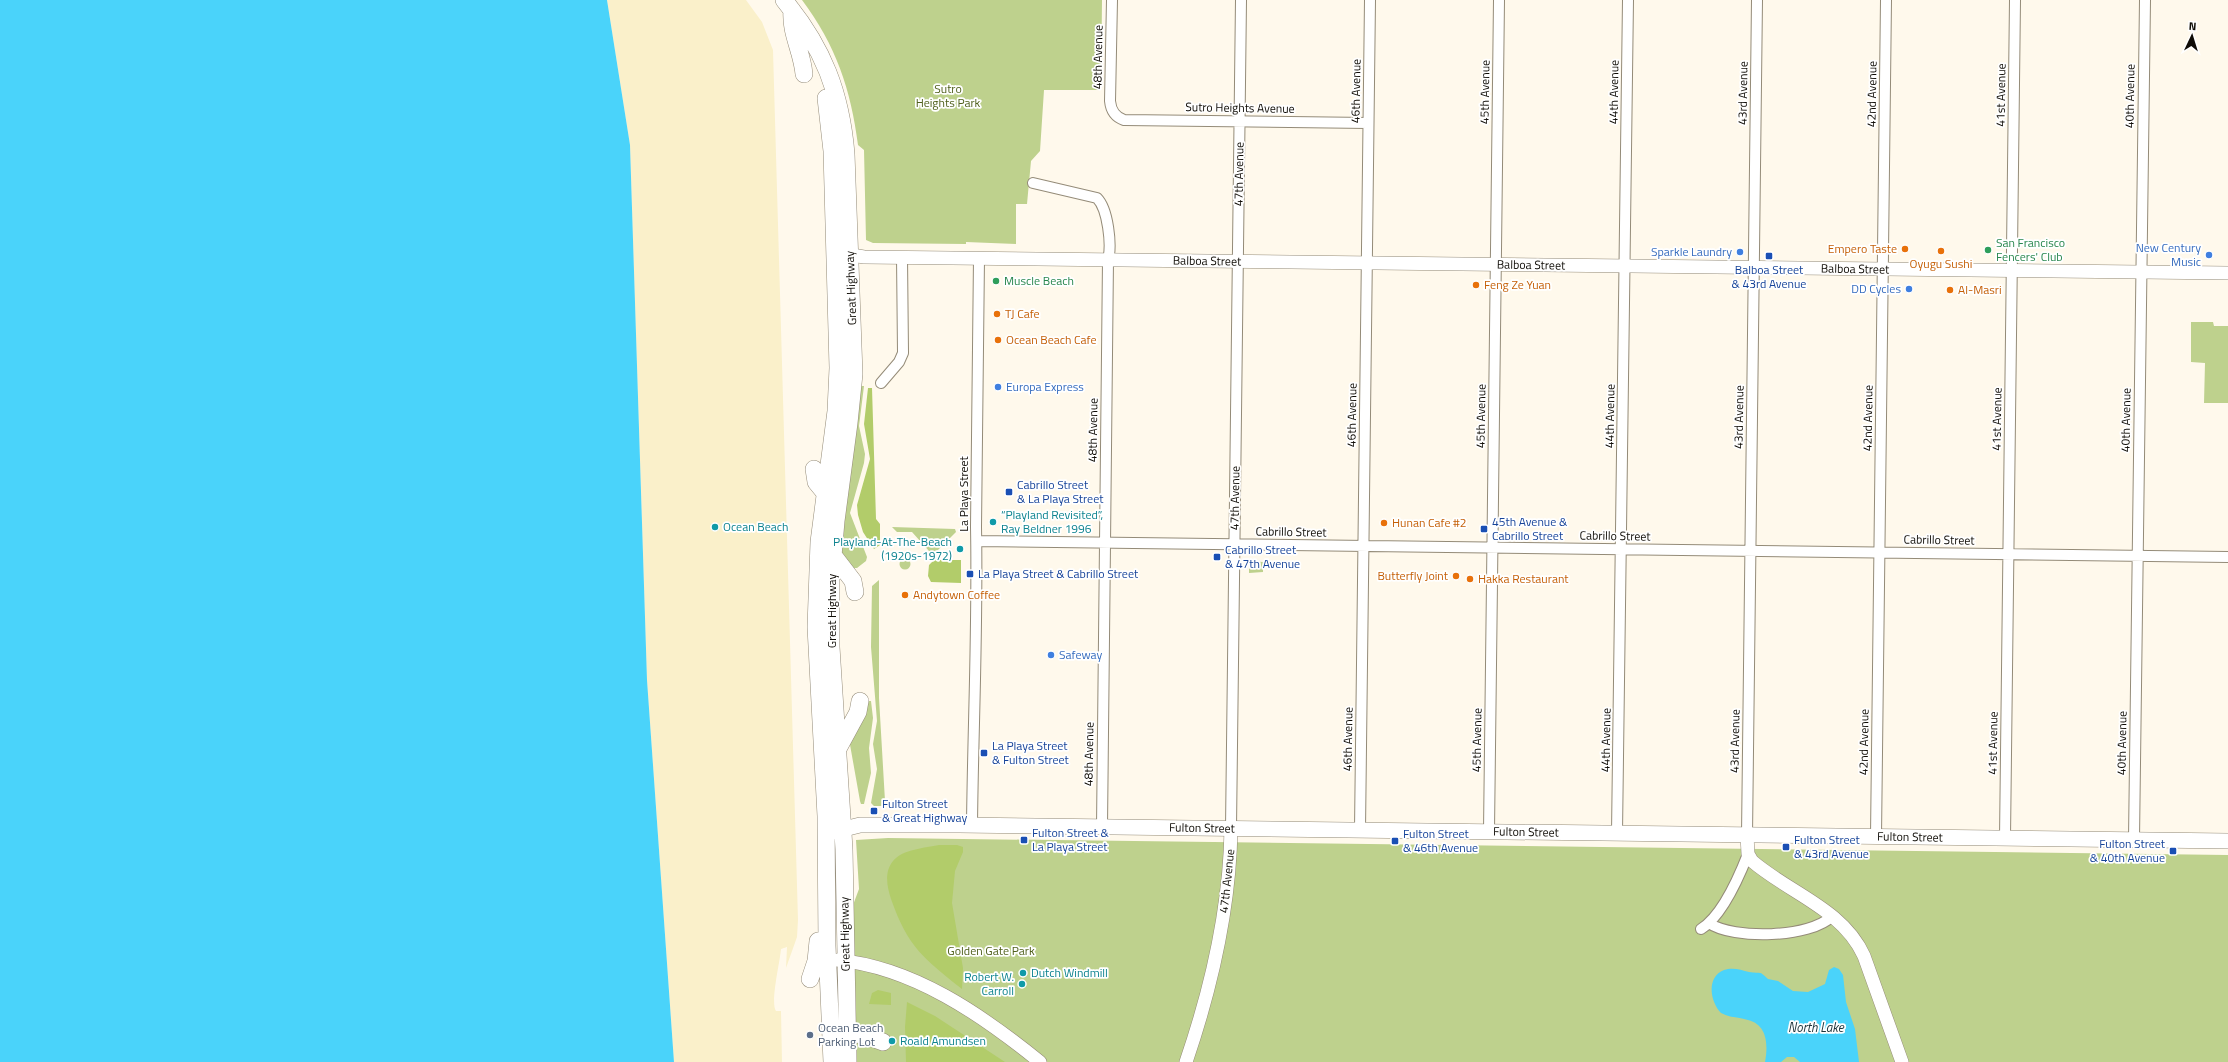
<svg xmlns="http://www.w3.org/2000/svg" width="2228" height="1062" font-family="'Titillium Web',sans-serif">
	<rect width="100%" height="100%" fill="#fff9ec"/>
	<path fill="#bed18d" d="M802 0H1102L1101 90H1044L1040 151 1031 161 1027 204H1016V244L966 242V244L873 243 866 240 864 150 858 145C851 90 836 45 802 0Z
		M2191 322H2213L2214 326H2228V403H2204L2205 363 2191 362Z
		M861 386H864L859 426 865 454 864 463 850 513 867 557 866 561 857 568H849L840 553Z
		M892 527 955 529 956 532 937 551H929L912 532H897Z
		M899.5 564a5.5 5.5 0 1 1 11 0a5.5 5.5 0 1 1-11 0Z
		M1249 561 1263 562V572L1249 573Z
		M879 580V698L885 801 884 806H874L871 803 877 769 873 744 877 721 871 647 872 586Z
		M863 701H871L873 718 869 748 871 773 864 804H861L860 801 849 739Z
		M888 838 2228 855V1062H857L853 905 859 889 856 840Z"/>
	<path fill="#b2cc6a" d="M868 388H872L876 519 880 524V545L874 549 863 532 858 515 857 505 870 459 864 424Z
		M934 560H961V583L931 582 928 576 929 565Z
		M939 845H957L963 847V852L955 871 952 903 963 968 962 989C923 958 908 947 891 899 887 887 884 872 893 861 903 849 925 848 939 845Z
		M878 990 891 993V1005L869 1004 872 993Z
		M907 1002 935 1016 1005 1062H906L905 1027Z"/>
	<path fill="#faf0ca" d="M607 0H746L762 22 773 50 798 920 797 937 786 968 787 947 781 949C780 962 770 1003 776 1011H781L782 1062H674L647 680 630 145Z"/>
	<path fill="#4ad3fa" d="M0 0H607L630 145 647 680 674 1062H0Z
		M1834 967 1839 969 1843 975 1846 1002 1855 1029 1859 1062H1800L1794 1057H1787L1781 1062H1765C1768 1046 1768 1025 1748 1020 1739 1017 1730 1018 1721 1013 1710 1002 1706 977 1724 970 1733 967 1741 970 1749 972 1761 974 1759 970 1768 979L1778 981 1793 991 1808 992 1825 984 1829 970Z"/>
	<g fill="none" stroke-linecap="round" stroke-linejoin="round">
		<defs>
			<path id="minor" d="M1112 0 1110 101C1111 111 1115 117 1124 120L1368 123
				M1033 183 1097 198C1108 209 1112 245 1108 260L1102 827
				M881 383 899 362 903 353 902 257
				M977 541 2228 557
				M972 825C973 726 978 626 976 527L979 258
				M1231 828 1241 0
				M1360 830 1370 0
				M1489 831 1499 0
				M1617 833 1628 0
				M1747 835 1757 0
				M1876 836 1886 0
				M2005 838 2015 0
				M2134 839 2145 0
				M1709 923C1733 940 1811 938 1832 916
				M1701 929C1722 916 1739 877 1748 854"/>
			<path id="tertiary" d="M840 253 864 257 2228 273
				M1747 835 1748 854 1752 861C1789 893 1843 909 1864 956L1902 1062
				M837 960C913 967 982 1015 1040 1062
				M1186 1062C1212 986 1230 908 1231 828"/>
			<path id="secondary" d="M832 832 860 825H959L2228 841"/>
			<path id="primary" d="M784 0C823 47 841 93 846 154L854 374 849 423 836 521 831 579V647L844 849 848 1062
				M792 10C790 33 802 51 804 74
				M826 98 832 151 838 368 836 411 819 542 816 627 826 816 827 946 832 1062
				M814 469 816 482 825 493
				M833 555 853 581 855 592
				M839 747 858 712 860 701
				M810 979 816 961 818 941
				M841 1042 847 1033 864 1035 883 1042"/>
		</defs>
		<use href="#minor" stroke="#948b78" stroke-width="12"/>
		<use href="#tertiary" stroke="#948b78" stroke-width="14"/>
		<use href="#secondary" stroke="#948b78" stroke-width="16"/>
		<use href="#primary" stroke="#948b78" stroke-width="18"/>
		<use href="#minor" stroke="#fff" stroke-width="10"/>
		<use href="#tertiary" stroke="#fff" stroke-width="13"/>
		<use href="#secondary" stroke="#fff" stroke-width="15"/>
		<use href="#primary" stroke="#fff" stroke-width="17"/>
	</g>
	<g fill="#e8710a" stroke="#fff" stroke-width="1.5">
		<circle cx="1905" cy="249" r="4"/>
		<circle cx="1941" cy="251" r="4"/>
		<circle cx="1476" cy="285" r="4"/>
		<circle cx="1950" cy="290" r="4"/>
		<circle cx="997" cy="314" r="4"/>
		<circle cx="998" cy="340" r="4"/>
		<circle cx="1384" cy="523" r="4"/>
		<circle cx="1456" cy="576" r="4"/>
		<circle cx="1470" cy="579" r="4"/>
		<circle cx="905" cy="595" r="4"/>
	</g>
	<g fill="#2e9e5b" stroke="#fff" stroke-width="1.5">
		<circle cx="1988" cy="250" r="4"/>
		<circle cx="996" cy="281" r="4"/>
	</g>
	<g fill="#3f7fe0" stroke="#fff" stroke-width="1.5">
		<circle cx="1740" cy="252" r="4"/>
		<circle cx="2209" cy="255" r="4"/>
		<circle cx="1909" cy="289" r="4"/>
		<circle cx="998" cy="387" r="4"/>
		<circle cx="1051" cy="655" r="4"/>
	</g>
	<g fill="#1a4fb4" stroke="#fff" stroke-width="1.5">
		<rect x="1765" y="252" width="8" height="8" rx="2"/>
		<rect x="1005" y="488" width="8" height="8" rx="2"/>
		<rect x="1480" y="525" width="8" height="8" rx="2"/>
		<rect x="1213" y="553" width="8" height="8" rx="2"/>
		<rect x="966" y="570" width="8" height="8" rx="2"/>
		<rect x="980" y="749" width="8" height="8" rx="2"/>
		<rect x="870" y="807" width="8" height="8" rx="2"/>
		<rect x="1020" y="836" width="8" height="8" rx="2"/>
		<rect x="1391" y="837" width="8" height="8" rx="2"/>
		<rect x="1782" y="843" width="8" height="8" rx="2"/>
		<rect x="2169" y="847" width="8" height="8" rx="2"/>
	</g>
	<g fill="#0f9aa8" stroke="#fff" stroke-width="1.5">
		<circle cx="993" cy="522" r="4"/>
		<circle cx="715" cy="527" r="4"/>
		<circle cx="960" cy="549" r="4"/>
		<circle cx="1023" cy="973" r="4"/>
		<circle cx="1022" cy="984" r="4"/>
		<circle cx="892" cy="1041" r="4"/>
	</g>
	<circle fill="#5c6f8a" stroke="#fff" stroke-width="1.5" cx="810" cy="1035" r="4"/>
	<g text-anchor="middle" stroke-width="3.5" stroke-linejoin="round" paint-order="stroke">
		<g font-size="12" fill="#0f0c06" stroke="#fff">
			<text transform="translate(1098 57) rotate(-89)" y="4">48th Avenue</text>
			<text transform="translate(1356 91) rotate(-89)" y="4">46th Avenue</text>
			<text transform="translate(1485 92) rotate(-89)" y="4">45th Avenue</text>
			<text transform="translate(1614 92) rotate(-89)" y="4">44th Avenue</text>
			<text transform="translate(1743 93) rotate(-89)" y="4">43rd Avenue</text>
			<text transform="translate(1872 94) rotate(-89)" y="4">42nd Avenue</text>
			<text transform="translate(2001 95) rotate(-89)" y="4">41st Avenue</text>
			<text transform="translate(2130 96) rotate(-89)" y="4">40th Avenue</text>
			<text transform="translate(1240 108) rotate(1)" y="4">Sutro Heights Avenue</text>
			<text transform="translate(1239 174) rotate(-89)" y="4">47th Avenue</text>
			<text transform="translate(1207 261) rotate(1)" y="4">Balboa Street</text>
			<text transform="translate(1531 265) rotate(1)" y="4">Balboa Street</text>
			<text transform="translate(1855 269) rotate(1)" y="4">Balboa Street</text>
			<text transform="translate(851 288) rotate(-92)" y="4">Great Highway</text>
			<text transform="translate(1352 415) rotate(-89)" y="4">46th Avenue</text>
			<text transform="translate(1481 416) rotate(-89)" y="4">45th Avenue</text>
			<text transform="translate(1610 416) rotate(-89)" y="4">44th Avenue</text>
			<text transform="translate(1739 417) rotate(-89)" y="4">43rd Avenue</text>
			<text transform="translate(1868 418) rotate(-89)" y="4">42nd Avenue</text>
			<text transform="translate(1997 419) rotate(-89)" y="4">41st Avenue</text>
			<text transform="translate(2126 420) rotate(-89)" y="4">40th Avenue</text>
			<text transform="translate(1093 430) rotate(-89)" y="4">48th Avenue</text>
			<text transform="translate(964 494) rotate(-90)" y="4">La Playa Street</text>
			<text transform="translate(1235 498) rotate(-89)" y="4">47th Avenue</text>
			<text transform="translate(1291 532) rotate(1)" y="4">Cabrillo Street</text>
			<text transform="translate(1615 536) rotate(1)" y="4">Cabrillo Street</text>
			<text transform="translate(1939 540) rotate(1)" y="4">Cabrillo Street</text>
			<text transform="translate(832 611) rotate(-90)" y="4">Great Highway</text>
			<text transform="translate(1348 739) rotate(-89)" y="4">46th Avenue</text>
			<text transform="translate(1477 740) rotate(-89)" y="4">45th Avenue</text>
			<text transform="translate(1606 740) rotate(-89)" y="4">44th Avenue</text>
			<text transform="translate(1735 741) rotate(-89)" y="4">43rd Avenue</text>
			<text transform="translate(1864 742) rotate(-89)" y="4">42nd Avenue</text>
			<text transform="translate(1993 743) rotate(-89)" y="4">41st Avenue</text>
			<text transform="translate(2122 743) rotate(-89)" y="4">40th Avenue</text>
			<text transform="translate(1089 754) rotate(-89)" y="4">48th Avenue</text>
			<text transform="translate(1202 828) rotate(1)" y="4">Fulton Street</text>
			<text transform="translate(1526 832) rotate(1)" y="4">Fulton Street</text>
			<text transform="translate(1910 837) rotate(1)" y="4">Fulton Street</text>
			<text transform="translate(1227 881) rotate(-84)" y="4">47th Avenue</text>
			<text transform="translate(845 934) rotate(-91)" y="4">Great Highway</text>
		</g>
		<g font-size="12" fill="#4f5f1b" stroke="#fff">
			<text x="948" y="93">Sutro<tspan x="948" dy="14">Heights Park</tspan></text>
			<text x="991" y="955">Golden Gate Park</text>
		</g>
		<g font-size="12" fill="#27864d" stroke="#fff" text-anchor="start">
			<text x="1996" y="247">San Francisco<tspan x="1996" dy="14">Fencers' Club</tspan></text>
			<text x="1004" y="285">Muscle Beach</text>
		</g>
		<g font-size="12" fill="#366cbe" stroke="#fff" text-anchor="end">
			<text x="2201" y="252">New Century<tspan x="2201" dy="14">Music</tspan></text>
			<text x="1732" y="256">Sparkle Laundry</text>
			<text x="1901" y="293">DD Cycles</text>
			<text x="1006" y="391" text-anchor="start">Europa Express</text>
			<text x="1059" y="659" text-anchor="start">Safeway</text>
		</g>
		<g font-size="12" fill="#c56008" stroke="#fff" text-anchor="start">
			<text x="1897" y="253" text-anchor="end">Empero Taste</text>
			<text x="1941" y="268" text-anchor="middle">Oyugu Sushi</text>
			<text x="1484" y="289">Feng Ze Yuan</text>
			<text x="1958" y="294">Al-Masri</text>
			<text x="1005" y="318">TJ Cafe</text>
			<text x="1006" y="344">Ocean Beach Cafe</text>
			<text x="1392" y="527">Hunan Cafe #2</text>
			<text x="1448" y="580" text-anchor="end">Butterfly Joint</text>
			<text x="1478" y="583">Hakka Restaurant</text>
			<text x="913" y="599">Andytown Coffee</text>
		</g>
		<g font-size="12" fill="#164399" stroke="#fff" text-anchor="start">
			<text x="1769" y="274" text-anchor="middle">Balboa Street<tspan x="1769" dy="14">&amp; 43rd Avenue</tspan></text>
			<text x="1017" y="489">Cabrillo Street<tspan x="1017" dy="14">&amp; La Playa Street</tspan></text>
			<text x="1492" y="526">45th Avenue &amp;<tspan x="1492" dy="14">Cabrillo Street</tspan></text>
			<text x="1225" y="554">Cabrillo Street<tspan x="1225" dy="14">&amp; 47th Avenue</tspan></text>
			<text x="978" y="578">La Playa Street &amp; Cabrillo Street</text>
			<text x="992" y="750">La Playa Street<tspan x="992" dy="14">&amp; Fulton Street</tspan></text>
			<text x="882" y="808">Fulton Street<tspan x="882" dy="14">&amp; Great Highway</tspan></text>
			<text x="1032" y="837">Fulton Street &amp;<tspan x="1032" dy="14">La Playa Street</tspan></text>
			<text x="1403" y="838">Fulton Street<tspan x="1403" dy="14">&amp; 46th Avenue</tspan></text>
			<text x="1794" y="844">Fulton Street<tspan x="1794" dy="14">&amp; 43rd Avenue</tspan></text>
			<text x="2165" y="848" text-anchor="end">Fulton Street<tspan x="2165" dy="14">&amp; 40th Avenue</tspan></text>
		</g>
		<g font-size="12" fill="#0d838f" stroke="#fff" text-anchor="start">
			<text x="1001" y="519">“Playland Revisited”,<tspan x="1001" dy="14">Ray Beldner 1996</tspan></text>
			<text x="723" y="531">Ocean Beach</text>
			<text x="952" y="546" text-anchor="end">Playland-At-The-Beach<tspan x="952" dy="14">(1920s-1972)</tspan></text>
			<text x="1031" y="977">Dutch Windmill</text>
			<text x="1014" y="981" text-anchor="end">Robert W.<tspan x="1014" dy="14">Carroll</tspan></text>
			<text x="900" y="1045">Roald Amundsen</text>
		</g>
		<g font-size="12" fill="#4e5e75" stroke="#fff" text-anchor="start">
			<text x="818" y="1032">Ocean Beach<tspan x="818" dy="14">Parking Lot</tspan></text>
		</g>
		<g font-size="13" font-style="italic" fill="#1d343b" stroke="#fff">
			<text x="1816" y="1032">North Lake</text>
		</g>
	</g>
	<g transform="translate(2192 36) rotate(4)" stroke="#ffffff" stroke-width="3" paint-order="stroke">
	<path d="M0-3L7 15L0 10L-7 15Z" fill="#0f0c06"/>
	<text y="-6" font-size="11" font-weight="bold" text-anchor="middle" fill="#0f0c06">N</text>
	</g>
</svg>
